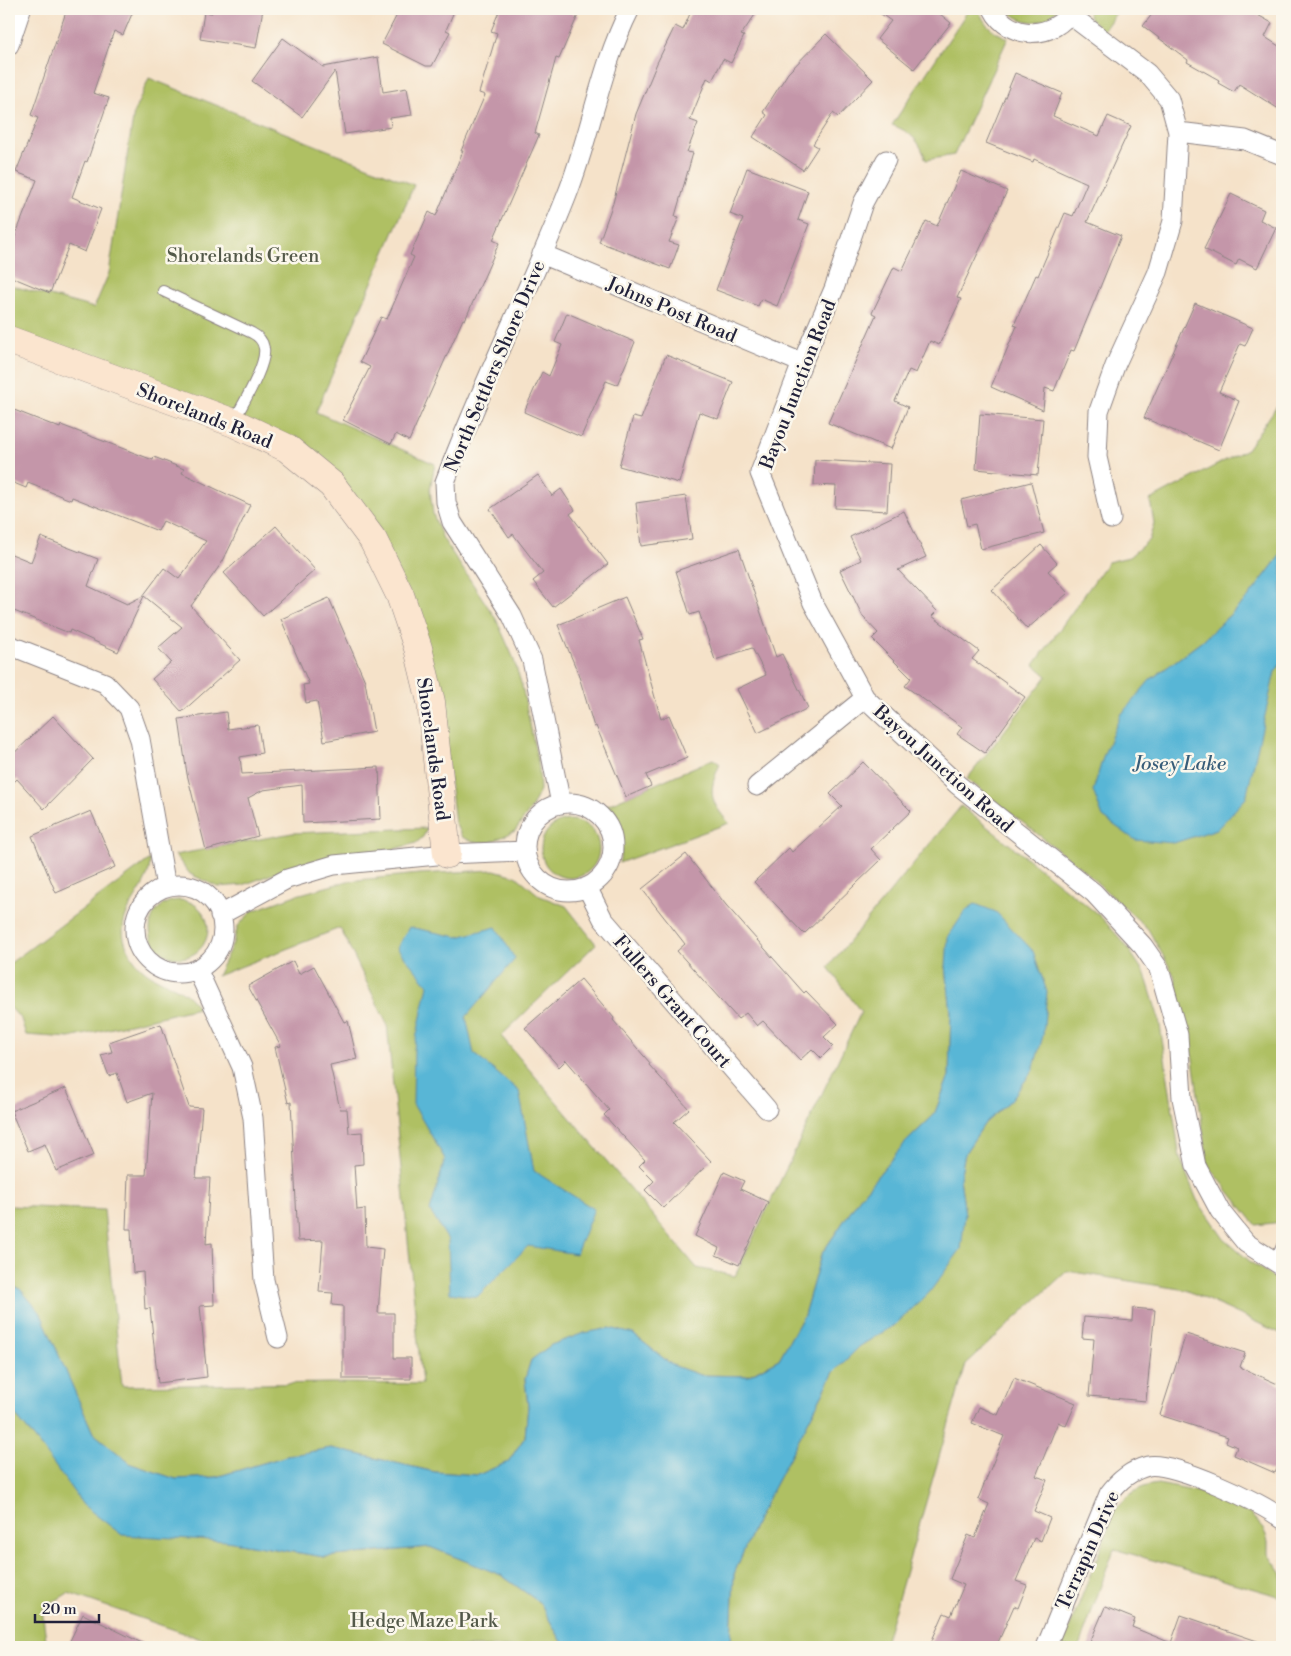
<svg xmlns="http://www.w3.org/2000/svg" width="1291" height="1656" font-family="'Libre Bodoni',serif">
	<rect width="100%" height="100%" fill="#fbf7ec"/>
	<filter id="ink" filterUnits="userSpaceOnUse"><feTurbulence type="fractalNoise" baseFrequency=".02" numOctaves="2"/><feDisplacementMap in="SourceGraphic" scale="10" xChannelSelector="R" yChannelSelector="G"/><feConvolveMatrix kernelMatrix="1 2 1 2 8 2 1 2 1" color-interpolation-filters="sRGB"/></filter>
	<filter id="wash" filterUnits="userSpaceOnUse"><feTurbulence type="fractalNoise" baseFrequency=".0096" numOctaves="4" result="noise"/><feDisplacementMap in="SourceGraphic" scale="20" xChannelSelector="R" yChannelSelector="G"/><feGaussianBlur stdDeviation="1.12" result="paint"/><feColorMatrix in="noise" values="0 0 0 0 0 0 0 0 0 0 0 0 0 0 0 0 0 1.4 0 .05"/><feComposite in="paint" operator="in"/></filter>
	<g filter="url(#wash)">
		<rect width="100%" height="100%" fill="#f5e2c9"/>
		<path fill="#afc063" stroke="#68714f" d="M969 9H979C983 25 994 32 1008 38L954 155 926 160C920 141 911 132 892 125Z
			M1007 9H1057C1044 27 1021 25 1007 9Z
			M1087 9H1119L1103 31 1090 18Z
			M149 78 414 185 316 412 435 464 430 489 433 514 443 539 496 619 513 657 522 686 539 768 540 791 532 807 515 831 491 842H473L462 837 455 823 439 689 335 477 9 331V285L94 308 109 273 134 112Z
			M1282 399V553L1248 598 1201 642 1150 680 1275 672 1282 662V1222L1256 1225 1208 1165 1193 1059 1174 975 1148 929 1080 867 967 779 1047 676 1034 665 1108 562 1129 557 1149 540 1154 523 1150 500 1247 449Z
			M713 759 720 764C708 791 709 801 729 823L619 863C625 841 619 824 605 806Z
			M961 806 1100 916 1125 944 1145 974 1159 1019 1180 1158 1197 1200 1224 1239 1252 1263 1282 1283V1334L1186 1290 1067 1271 966 1364 884 1647H734L731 1640 734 1574 757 1519 834 1372 860 1346 896 1324 965 1215 960 1178 965 1153 985 1123 1011 1100 946 966 951 1013 949 1076 934 1115 904 1144 860 1197 821 1255 804 1315 779 1359 747 1376 700 1375 672 1365 633 1334 531 1360 525 1379 528 1406 525 1437 508 1462 478 1475 435 1472 331 1448 287 1456 216 1477 176 1479 131 1464 93 1433 40 1313 20 1289 9 1285V1206L104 1210 122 1386 332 1383 422 1384 387 1024 340 928 217 976 233 943 238 926 252 911 293 896 348 881 419 874 494 870 516 876 540 896 566 906 596 944 501 1036 697 1268 735 1276 861 1012 828 967Z
			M541 849a29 29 0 1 1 58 0a29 29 0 1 1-58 0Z
			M427 828 423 837 416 843 391 850 342 855 302 863 243 885 218 887 190 874 175 855 292 833Z
			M150 859C151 897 101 914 135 961 153 985 183 982 198 1008L70 1038 26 1035 21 1019 9 1006V964Z
			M150 929a29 29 0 1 1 58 0a29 29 0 1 1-58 0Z
			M9 1407 43 1449 227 1541 324 1557 430 1547 501 1575 539 1602 565 1647H224L68 1593 42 1609 47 1647H9Z
			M1158 1484 1199 1492 1250 1514 1264 1529 1268 1542V1554L1282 1574V1597L1114 1549 1079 1647H1062L1116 1509C1129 1494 1138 1486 1158 1484Z"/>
		<path fill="#58b6d6" stroke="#3d6c88" d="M1282 553V662L1275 672 1246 798 1217 829 1174 843 1135 840 1103 817 1093 791 1104 754 1120 716 1150 680 1201 642 1248 598Z
			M975 904 996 912 1033 951 1047 992 1043 1036 1033 1070 1011 1100 985 1123 965 1153 960 1178 965 1215 961 1249 929 1293 896 1324 860 1346 834 1372 757 1519 734 1574 731 1640 734 1647H565L539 1602 501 1575 430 1547 324 1557 227 1541 122 1535 83 1505 43 1449 9 1407V1285L20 1289 40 1312 93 1433 131 1464 176 1479 216 1477 287 1456 331 1448 435 1472 478 1475 508 1462 525 1437 528 1406 525 1379 531 1360 551 1345 584 1333 610 1328 633 1334 672 1365 700 1375 748 1376 779 1359 804 1315 821 1255 860 1197 904 1144 934 1115 949 1076 951 1013 946 966 948 937 966 910Z
			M409 927 458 937 496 927 515 959 466 1017 474 1054 519 1091 534 1171 594 1209 576 1254 528 1246 477 1297 450 1293 448 1240 430 1211 445 1159 413 1104 414 1048 428 985 397 948Z"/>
		<g id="blocks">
			<path fill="#c496a9" d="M67 9H134L123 35 114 31 93 93 109 98 87 162 85 161 72 197 101 209 85 252 69 245 50 293 9 276V252L37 180 16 172 38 118 31 115Z
				M212 9H263L256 48 200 39 204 12 212 13Z
				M400 9H455L446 30 450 32 432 66H426L382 44Z
				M500 9H564L578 15 559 59 556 58 535 133 539 135 493 240 499 243 465 320 463 319 409 441 396 434 391 444 343 420 370 367 360 362 381 317 387 319 414 257 410 255 429 212 436 216 463 151H461L485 95 479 93 497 33 491 31Z
				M692 9H759L741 35 744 36 731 63 723 59 712 81 707 78 690 120 698 123 687 152 693 153 675 216 679 217 669 242 679 245 670 269 599 242 613 203 636 114 657 63 675 26 683 30Z
				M874 9H934L951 23 914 69 877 39 891 21Z
				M1156 9H1247L1272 23 1265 37 1282 48V111L1239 84 1234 92 1218 83 1219 80 1187 62 1188 60 1143 26Z
				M826 34 873 80 838 117 833 113 813 144 818 147 803 170 753 137 767 115 763 112 788 73Z
				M283 38 323 67 378 57 383 92 407 88 412 115 390 118 391 127 345 134 335 71 302 117 252 81Z
				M1015 73 1062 93 1053 116 1099 136 1108 116 1131 126 1087 222 1121 236 1074 351 1071 350 1054 391 1045 388 1043 410 991 387 1017 326 1014 325 1036 275 1038 276 1065 213 1073 216 1087 183 1034 159 1033 162 986 143Z
				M747 168 808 191 798 220 809 224 777 306 761 299 758 306 716 290 743 219 730 214Z
				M961 171 1007 191 957 298 961 299 939 345 930 341 916 373 909 370 895 401 908 407 891 449 828 423 876 315 872 313 894 267 902 271 926 221 937 226Z
				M1231 194 1264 210 1260 220 1276 228 1257 268 1239 259 1236 265 1204 249Z
				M1195 303 1253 328 1245 346 1240 344 1219 392 1239 401 1219 450 1144 418Z
				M567 313 635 342 617 385 606 381 581 437 524 412 542 372 549 376 562 345 555 342Z
				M666 355 733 382 718 419 699 412 679 483 619 466 633 417 641 419Z
				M9 408 60 428 61 425 153 460 154 457 184 469 182 473 250 505 223 561 191 606 240 660 182 712 152 679 171 662 158 648 182 627 144 596 118 652 70 630 69 633 9 609V553L31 562 41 537 98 559 88 586 127 604 143 596 164 568 179 579 206 541 163 521 158 531 72 497 71 500 28 483 26 488 9 481Z
				M980 414 1043 419 1038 475 976 469Z
				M815 460 890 464 887 511 835 508 836 486 814 485Z
				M538 475 552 496 561 489 575 510 570 514 608 564 553 607 533 581 543 573 513 534 509 537 490 509Z
				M1031 482 1044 533 981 549 975 524 967 526 961 500Z
				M686 496 692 539 641 546 636 503Z
				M904 511 926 557 898 570 937 611 932 616 979 651 972 659 1025 697 985 753 957 734 962 727 905 686 911 678 872 639 878 633 863 617 840 570 861 560 850 537Z
				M276 526 315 570 263 616 224 573Z
				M1041 545 1057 563 1048 571 1068 593 1027 629 992 590Z
				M739 549 776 657 782 654 808 708 758 733 737 689 766 675 752 648 715 660 699 612 690 615 676 571Z
				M625 597 643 639 639 640 661 719 669 715 687 758 646 775 651 786 626 797 596 726 594 727 578 673 558 625Z
				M329 598 365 681 374 732 324 741 317 701 306 703 303 685 309 684 281 619Z
				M226 712 228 729 258 725 262 753 240 757 242 774 379 767 381 819 303 823 302 785 263 790 248 798 258 836 206 850 187 774 179 719Z
				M53 716 93 759 44 809 17 779 9 787V758Z
				M863 762 911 811 871 849 881 860 804 934 754 882 789 848 792 852 842 806 830 794Z
				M91 811 115 867 56 893 32 836Z
				M686 854 726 905 804 993 806 991 838 1024 824 1037 833 1046 821 1058 812 1049 800 1060 763 1021 757 1026 746 1013 738 1019 677 951 685 944 642 889Z
				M293 961 299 974 314 966 344 1022 348 1021 357 1059 330 1065 340 1109H347L349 1133 362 1132 363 1164 354 1165 357 1210 365 1209 366 1247 383 1249 378 1313H394V1358H411V1379H343V1306L332 1305 333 1293 319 1292 323 1240 298 1241 291 1102 288 1103 275 1047 281 1046 248 986Z
				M581 979 614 1018 613 1020 650 1063 649 1065 689 1109 674 1122 711 1161 663 1208 645 1190 654 1181 639 1166 645 1160 604 1115 609 1110 566 1060 559 1067 525 1028Z
				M161 1024 189 1107 202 1108 196 1178H210L206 1244 212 1243 214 1305 200 1306 207 1377 158 1383 150 1308 145 1309 143 1272 133 1273 131 1229H126L128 1175H146L152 1093 127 1102 117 1073 109 1076 101 1055 112 1052 109 1042Z
				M66 1088 94 1155 56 1171 45 1144 28 1151 11 1111Z
				M724 1172 744 1181 740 1189 768 1202 739 1265 716 1255 719 1248 695 1236Z
				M1133 1308 1155 1310 1146 1401 1089 1396 1094 1339 1082 1338 1084 1317 1132 1321Z
				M1186 1334 1245 1353 1240 1367 1282 1386V1458L1275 1473 1234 1455 1237 1447 1226 1442 1228 1437 1160 1415Z
				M1014 1378 1076 1403 1066 1426 1058 1422 1036 1476 1047 1480 1034 1511 1050 1518 1041 1541 1034 1538 1016 1581 1027 1585 1018 1608 1014 1606 996 1647H929L944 1613 951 1616 964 1585 950 1579 968 1535 975 1538 989 1504 978 1499 1004 1436 972 1423 979 1407 998 1415Z
				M1105 1607 1135 1619 1132 1627 1171 1643 1181 1615 1266 1644 1265 1647H1088Z
				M83 1614 150 1647H67Z"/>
		</g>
	</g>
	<g filter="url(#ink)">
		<use href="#blocks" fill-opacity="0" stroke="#8c8282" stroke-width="1"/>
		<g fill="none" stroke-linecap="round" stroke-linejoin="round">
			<defs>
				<path id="lane" d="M163 291 252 333C258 336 263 341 264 348 267 365 242 405 234 421
					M1275 1262 1282 1246"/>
				<path id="street" d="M993 9C1009 41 1055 40 1072 9
					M1069 14 1147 73 1169 99 1178 132 1173 221 1158 272 1115 366 1099 411 1097 457 1111 519
					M9 45 21 9
					M1178 132 1245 140 1282 155
					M886 160 863 203 834 289 802 363 760 473 813 603 865 698 958 785 1094 893 1143 946 1159 969 1178 1035 1182 1098 1196 1166 1220 1211 1246 1243 1282 1266
					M542 254 802 363
					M9 645 105 683 129 708 140 739 166 887
					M757 786 865 698
					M525 847a44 44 0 1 1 88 0a44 44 0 1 1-88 0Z
					M561 804 532 660 512 616 452 522 446 502 445 482C481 385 529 292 567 195 591 134 600 68 630 9
					M135 929a44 44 0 1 1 88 0a44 44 0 1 1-88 0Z
					M587 887 603 919 767 1109
					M220 915 287 879 334 865 447 854 525 851
					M197 969 242 1067 253 1118 264 1280 278 1338
					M1046 1647 1109 1494C1118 1481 1132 1470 1148 1466 1172 1461 1264 1503 1282 1519"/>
				<path id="secondary" d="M9 340 234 423 287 448 332 485 373 540 400 595 418 648 431 702 447 854"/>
			</defs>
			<use href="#lane" stroke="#8c8282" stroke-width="12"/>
			<use href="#street" stroke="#8c8282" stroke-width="21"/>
			<use href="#secondary" stroke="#8c8282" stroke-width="29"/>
			<use href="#lane" stroke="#fff" stroke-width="10"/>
			<use href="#street" stroke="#fff" stroke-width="19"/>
			<use href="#secondary" stroke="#fbe5cf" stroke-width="28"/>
		</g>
	</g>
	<g text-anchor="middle" stroke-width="5" stroke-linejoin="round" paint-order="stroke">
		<g font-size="19" fill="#535949" stroke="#fbf7ec">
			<text x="243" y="262">Shorelands Green</text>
			<text x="424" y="1627">Hedge Maze Park</text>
		</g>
		<g font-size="19" fill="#22223b" stroke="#fbf7ec">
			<text transform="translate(672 309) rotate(23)" y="7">Johns Post Road</text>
			<text transform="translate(494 366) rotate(-67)" y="7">North Settlers Shore Drive</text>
			<text transform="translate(797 384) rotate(-69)" y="7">Bayou Junction Road</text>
			<text transform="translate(205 415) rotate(22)" y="7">Shorelands Road</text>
			<text transform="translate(434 749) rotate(82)" y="7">Shorelands Road</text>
			<text transform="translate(944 768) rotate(42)" y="7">Bayou Junction Road</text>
			<text transform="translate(673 1001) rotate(49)" y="7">Fullers Grant Court</text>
			<text transform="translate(1087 1550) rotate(-66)" y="7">Terrapin Drive</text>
		</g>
		<g font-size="20" font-style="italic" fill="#385d79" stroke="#fbf7ec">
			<text x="1180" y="770">Josey Lake</text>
		</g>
	</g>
	<rect width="1291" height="1656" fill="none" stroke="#fbf7ec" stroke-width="30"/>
	<path d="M35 1614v8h64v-8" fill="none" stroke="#22223b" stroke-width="2.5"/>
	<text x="42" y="1614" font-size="15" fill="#22223b" stroke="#fbf7ec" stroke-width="4" paint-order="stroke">20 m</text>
</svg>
